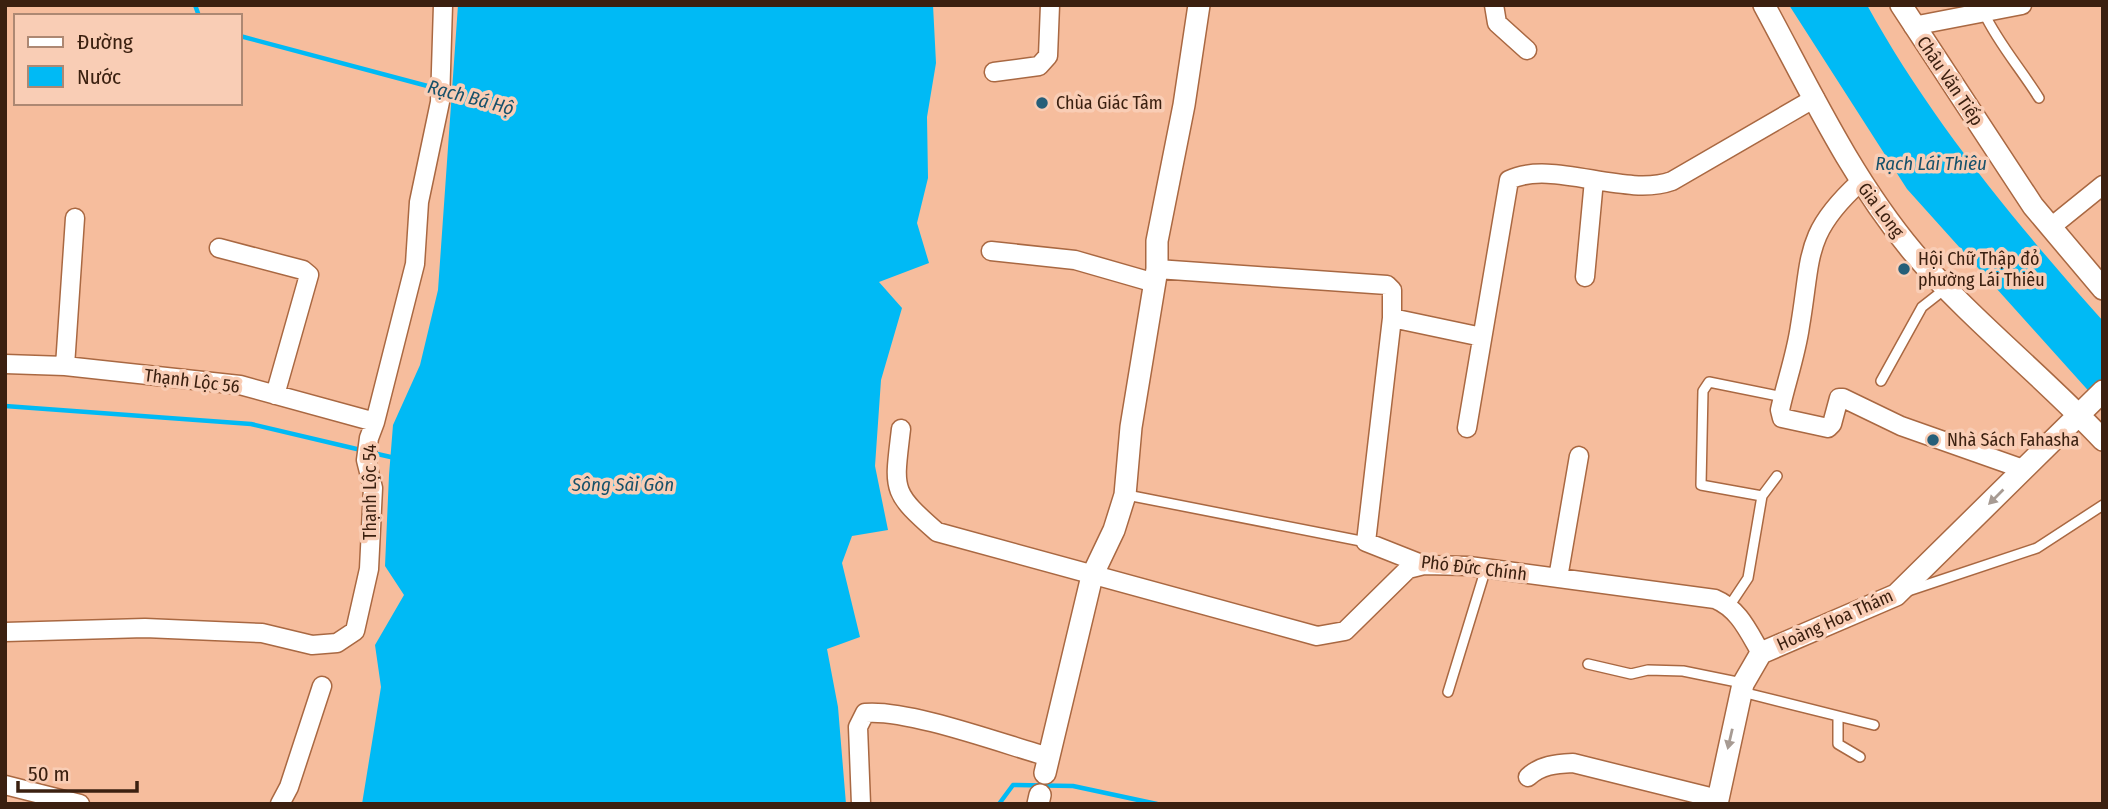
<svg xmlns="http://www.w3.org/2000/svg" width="2108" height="809" font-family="'Fira Sans Condensed',sans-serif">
	<rect width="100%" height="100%" fill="#f6bd9d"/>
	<path fill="#00baf5" d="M458 5H933L936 63 927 117 928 178 917 223 929 263 879 282 902 308 881 380 875 466 888 530 852 536 842 563 860 637 827 649 838 707 846 804H362L381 687 375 645 404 595 385 566 389 475 393 425 420 365 438 290Z
		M1789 5H1867C1929 118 2017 225 2103 321V407L1907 189Z"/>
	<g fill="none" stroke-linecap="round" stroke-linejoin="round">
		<path stroke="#00baf5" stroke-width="4.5" d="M195 5 199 16
			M240 36 435 88
			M5 406 251 424 361 450
			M373 453 395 458
			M999 804 1013 785 1073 786 1157 804"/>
		<defs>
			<path id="service" d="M1984 13C1998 43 2021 69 2039 98
				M1881 381 1922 307 1945 289
				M1127 495 1366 542
				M1762 496 1701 485 1703 391 1709 382 1783 397
				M1908 591 2037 548 2103 505
				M1730 605 1748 578 1762 496 1777 476
				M1588 664 1631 674 1648 670 1683 671 1742 683
				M1448 692 1486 568
				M1742 692 1874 725
				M1838 718V744L1860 757"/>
			<path id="minor" d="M1494 5 1497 23 1527 50
				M1913 26 2022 5
				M994 72 1039 66 1048 56 1050 5
				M1860 182C1803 234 1812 256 1800 326 1796 355 1786 382 1780 410L1782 418 1828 428 1832 424 1839 398H1843L1901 426 2023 469
				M2051 227 2103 185
				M219 248 303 270 309 275 275 395
				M991 251 1075 260 1155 283
				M1157 269 1387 285 1392 290V318L1366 542 1424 565 1469 566 1715 599C1739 609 1748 631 1761 653
				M1585 277 1594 180
				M1392 318 1482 337
				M5 364 65 366 240 385 375 422
				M65 366 75 218
				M1467 428 1509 180C1552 159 1625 198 1672 181L1815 98
				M901 429C894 490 890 491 937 532L1317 636 1345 631 1408 569 1424 565
				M1558 578 1579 456
				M5 632 145 628 262 633 312 645 337 643 355 631 369 569 373 488 366 460 369 438 375 422 415 264 419 202 440 102 443 5
				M1528 777C1541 765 1555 764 1573 763L1718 799
				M5 785 80 804
				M280 804 289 787 322 686
				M861 804 858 727 865 713C908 709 1003 744 1049 757"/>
			<path id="tertiary" d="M1764 5C1810 90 1851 178 1913 252 1971 320 2042 375 2103 440
				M1901 5 2033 206 2103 289
				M1045 773 1092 576 1114 530 1125 495 1131 427 1157 269V241L1184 105 1199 5
				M1038 804 1040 795
				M1717 804 1743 684 1761 653 1896 595 2103 391"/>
		</defs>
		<use href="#service" stroke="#a96842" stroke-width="12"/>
		<use href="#minor" stroke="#a96842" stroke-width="21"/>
		<use href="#tertiary" stroke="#a96842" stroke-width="24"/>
		<use href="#service" stroke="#fff" stroke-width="9"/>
		<use href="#minor" stroke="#fff" stroke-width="18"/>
		<use href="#tertiary" stroke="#fff" stroke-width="21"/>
	</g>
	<defs><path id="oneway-solid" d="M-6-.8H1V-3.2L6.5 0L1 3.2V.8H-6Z" transform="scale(1.75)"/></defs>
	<g fill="#a79b93">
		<use href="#oneway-solid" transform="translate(1996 497) rotate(135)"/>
		<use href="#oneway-solid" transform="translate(1730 739) rotate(103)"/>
	</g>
	<g fill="#265f79" stroke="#f9cdb5" stroke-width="2.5">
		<circle cx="1042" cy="103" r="7"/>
		<circle cx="1904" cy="269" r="7"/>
		<circle cx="1933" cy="440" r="7"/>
	</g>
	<g text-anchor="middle" stroke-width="7" stroke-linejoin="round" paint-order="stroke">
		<g font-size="18" fill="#3b2010" stroke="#f9cdb5">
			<text transform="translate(1950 81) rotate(56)" y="6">Châu Văn Tiếp</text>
			<text transform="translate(1881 210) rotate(53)" y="6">Gia Long</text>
			<text transform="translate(192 381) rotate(7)" y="6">Thạnh Lộc 56</text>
			<text transform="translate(370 492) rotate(-90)" y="6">Thạnh Lộc 54</text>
			<text transform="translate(1474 568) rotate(7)" y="6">Phó Đức Chính</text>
			<text transform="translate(1835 620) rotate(-24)" y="6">Hoàng Hoa Thám</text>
		</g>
		<g font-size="18" fill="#3b2010" stroke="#f9cdb5" text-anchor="start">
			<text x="1056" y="109">Chùa Giác Tâm</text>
			<text x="1918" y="265">Hội Chữ Thập đỏ<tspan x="1918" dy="21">phường Lái Thiêu</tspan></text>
			<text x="1947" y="446">Nhà Sách Fahasha</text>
		</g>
		<g font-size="19" font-style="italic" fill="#17516a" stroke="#f9cdb5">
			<text transform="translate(471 97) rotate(15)" y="7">Rạch Bá Hộ</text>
			<text x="1931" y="170">Rạch Lái Thiêu</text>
			<text x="623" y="491">Sông Sài Gòn</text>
		</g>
	</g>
	<rect width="2108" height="809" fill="none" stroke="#3b2010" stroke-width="14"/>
	<rect x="14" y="14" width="228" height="91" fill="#f9cdb5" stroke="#ad8873" stroke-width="2"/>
	<rect x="28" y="37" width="35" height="10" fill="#ffffff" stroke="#ad8873" stroke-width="2"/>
	<text x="77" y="49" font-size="21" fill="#3b2010">Đường</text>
	<rect x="28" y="66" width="35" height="21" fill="#00baf5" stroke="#ad8873" stroke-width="2"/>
	<text x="77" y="84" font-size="21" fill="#3b2010">Nước</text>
	<path d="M18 781v10h119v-10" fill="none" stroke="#3b2010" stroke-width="3.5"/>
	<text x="28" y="781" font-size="21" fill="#3b2010" stroke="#f9cdb5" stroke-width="5" paint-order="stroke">50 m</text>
</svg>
